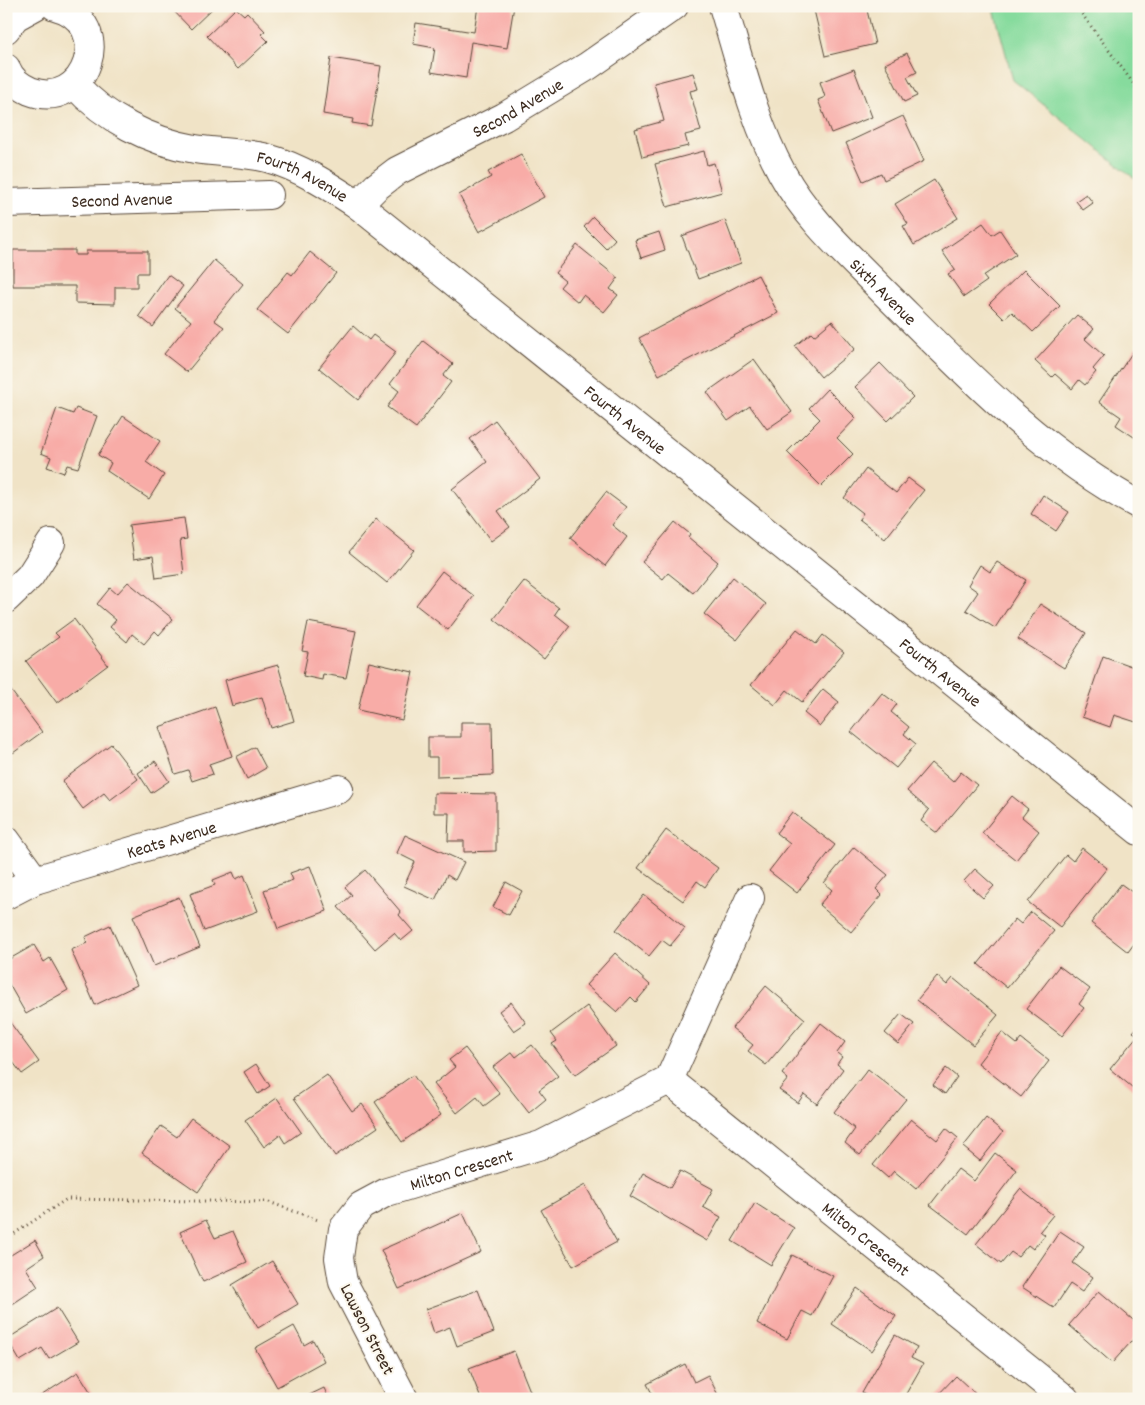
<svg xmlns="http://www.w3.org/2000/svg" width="1145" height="1405" font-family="Dekko,sans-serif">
	<rect width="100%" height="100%" fill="#fbf7ec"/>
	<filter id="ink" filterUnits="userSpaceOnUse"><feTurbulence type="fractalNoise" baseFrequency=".02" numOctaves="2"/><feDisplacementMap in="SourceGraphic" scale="10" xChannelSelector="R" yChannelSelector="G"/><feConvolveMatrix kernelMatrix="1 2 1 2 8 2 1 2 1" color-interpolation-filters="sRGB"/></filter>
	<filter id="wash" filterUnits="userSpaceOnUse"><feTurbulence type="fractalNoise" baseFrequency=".0096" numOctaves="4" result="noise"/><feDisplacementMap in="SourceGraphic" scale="20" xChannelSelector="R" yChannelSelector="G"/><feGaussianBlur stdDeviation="1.12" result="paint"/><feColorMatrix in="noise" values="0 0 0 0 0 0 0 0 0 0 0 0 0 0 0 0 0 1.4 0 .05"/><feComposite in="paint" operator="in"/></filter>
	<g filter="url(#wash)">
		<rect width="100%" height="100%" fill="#f0e3c6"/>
		<path fill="#86db9d" stroke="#60825e" d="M993 6H1139V182L1013 80Z"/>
		<g id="blocks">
			<path fill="#f8aca7" d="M169 6H215L191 29Z
				M478 6H514L507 48 471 42 466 78 431 72 435 48 413 44 416 23 474 32Z
				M828 6H866L875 44 825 56 814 10Z
				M236 8 244 15 247 12 265 31 261 34 268 41 238 69 207 36Z
				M907 53 917 72 907 77 917 96 904 102 885 64Z
				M331 58 381 66 371 126 352 123 353 119 323 114Z
				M854 69 872 117 831 133 818 100 825 97 820 82Z
				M693 73 698 89 690 91 701 131 685 135 688 146 642 157 635 129 664 121 654 83Z
				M903 116 924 161 884 180 881 173 863 181 846 143Z
				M704 151 707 165 714 163 722 192 667 207 655 164Z
				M521 154 544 197 479 232 459 195 491 177 488 172Z
				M934 180 958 218 914 245 903 226 908 224 895 204Z
				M1086 194 1093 203 1083 210 1076 201Z
				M593 217 615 239 606 249 584 227Z
				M725 220 741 263 698 279 682 236Z
				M983 223 992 235 1000 230 1016 254 983 276 987 281 964 297 948 274 955 270 942 251Z
				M659 232 665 250 641 258 635 240Z
				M577 245 618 278 610 289 618 295 604 312 583 295 578 302 560 287 565 281 555 273Z
				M13 250H75V255H86V251H148V273H137V287H115V304L75 303V286H13Z
				M310 252 336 273 288 334 257 310 288 272 292 275Z
				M214 260 243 284 214 320 224 327 187 372 164 354 191 321 175 308Z
				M1024 270 1060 306 1033 332 1012 312 1004 319 989 304Z
				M168 275 183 286 153 327 139 316Z
				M758 275 778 313 659 375 639 338Z
				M1077 315 1094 329 1085 339 1104 356 1093 369 1096 372 1085 385 1079 380 1072 389 1055 374 1052 377 1035 361Z
				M832 321 855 349 821 377 795 346 811 333 814 336Z
				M353 326 369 340 373 335 396 352 358 400 319 368Z
				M423 341 453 364 443 376 451 382 416 428 387 407 399 391 390 384Z
				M1136 347 1139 348 1137 439 1116 425 1121 417 1099 402Z
				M754 359 792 412 767 429 750 406 728 421 707 392Z
				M880 363 913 397 888 421 855 387Z
				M827 389 856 418 837 438 853 454 821 486 787 452 820 419 809 408Z
				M57 408 73 414 76 408 97 416 78 468 67 465 64 473 47 467 51 457 41 453Z
				M123 416 160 441 146 462 164 475 149 499 107 471 111 463 98 455Z
				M495 420 540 479 498 511 510 527 491 541 452 489 487 462 470 439Z
				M866 469 896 493 908 478 924 490 885 539 859 519 863 513 844 498Z
				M606 492 626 507 612 525 627 537 605 566 570 538Z
				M1043 495 1069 512 1056 531 1031 514Z
				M184 518 187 539 180 540 184 574 156 578 153 556 134 559 129 525Z
				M376 519 414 550 387 583 349 552Z
				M675 522 690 534 688 537 718 562 693 593 668 573 663 579 642 562Z
				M997 562 1026 580 995 628 966 610 978 592 968 585 980 565 990 572Z
				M442 571 474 596 448 630 416 605Z
				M733 577 766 604 737 640 704 614Z
				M524 581 559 608 555 614 570 626 544 659 494 619Z
				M128 582 173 619 159 635 155 631 144 644 132 634 127 642 110 627 116 620 97 604 110 588 117 594Z
				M1040 604 1086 633 1064 668 1018 639Z
				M74 619 108 665 57 703 26 661 59 637 55 633Z
				M308 622 356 631 346 678 323 674 322 680 303 676 308 652 302 651Z
				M797 629 816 644 823 635 844 652 802 702 787 690 775 705 751 685Z
				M1103 656 1139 669V723L1114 715 1110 727 1082 717Z
				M369 662 413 672 402 720 358 710Z
				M278 665 294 721 271 728 262 697 232 706 225 680Z
				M6 684 42 732 13 753 6 744Z
				M823 689 839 702 820 726 804 713Z
				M882 693 897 704 891 712 909 727 904 734 916 744 896 768 851 732Z
				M215 707 232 756 209 764 213 774 192 781 188 770 175 774 159 727Z
				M461 722H492L493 775 437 777V757H428V737H461Z
				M111 744 138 779 110 800 104 793 83 809 62 781Z
				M255 747 266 768 247 779 236 757Z
				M155 761 169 781 151 793 138 773Z
				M931 763 953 782 961 772 977 785 937 833 921 821 929 810 907 791Z
				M434 793 496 794V851L464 852V841H448L449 813H434Z
				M1012 796 1028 809 1022 817 1039 831 1016 860 982 833Z
				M792 812 835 845 797 893 769 871 790 844 776 833Z
				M666 830 718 868 705 887 697 881 683 901 638 868Z
				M405 835 464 862 455 880 447 875 435 900 404 886 415 862 397 853Z
				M854 847 888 875 876 889 882 895 851 932 819 905 832 890 824 883Z
				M1082 848 1107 868 1060 927 1028 902 1066 855 1073 861Z
				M310 866 327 911 278 929 264 890 293 880 290 873Z
				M975 869 994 886 983 898 964 881Z
				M365 870 401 912 399 915 413 931 401 941 394 933 375 949 338 907 352 895 345 887Z
				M233 872 236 879 244 875 258 911 204 931 190 894 215 885 213 880Z
				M506 882 522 891 509 915 493 907Z
				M1121 884 1139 897 1133 905 1139 909V937L1128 952 1091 923Z
				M644 895 685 928 670 946 662 940 649 956 616 930Z
				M179 897 200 947 154 966 133 916Z
				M1031 912 1054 931 1007 988 978 964 1015 919 1021 924Z
				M110 925 137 985 95 1005 71 950 87 943 85 937Z
				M34 945 44 962 50 958 68 990 26 1014 6 979V961Z
				M615 953 650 985 636 1002 631 997 617 1012 586 985Z
				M1059 966 1090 989 1079 1004 1084 1008 1062 1036 1026 1009Z
				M937 976 947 985 953 978 998 1015 973 1045 917 1000Z
				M766 986 805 1019 766 1065 748 1051 753 1045 732 1028Z
				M511 1002 526 1023 514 1031 499 1011Z
				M587 1006 616 1046 575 1075 552 1044 557 1041 551 1033Z
				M901 1014 914 1024 898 1044 885 1033Z
				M6 1017 39 1062 22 1074 6 1053Z
				M821 1023 845 1042 837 1053 842 1057 837 1064 843 1069 817 1104 804 1094 798 1103 779 1090 788 1079 782 1074Z
				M1139 1025V1091L1138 1092 1110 1069 1138 1035 1133 1032Z
				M1002 1032 1017 1044 1021 1039 1049 1061 1021 1097 978 1063Z
				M532 1045 558 1076 539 1090 546 1099 529 1113 493 1067 512 1052 516 1057Z
				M465 1048 500 1094 484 1106 477 1097 457 1113 434 1084 455 1067 449 1060Z
				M256 1064 270 1086 258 1094 244 1072Z
				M946 1068 957 1077 945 1094 933 1085Z
				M868 1069 906 1099 860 1155 845 1143 855 1129 834 1112Z
				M327 1075 352 1111 362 1104 378 1127 335 1156 294 1098Z
				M413 1075 441 1115 402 1142 375 1102Z
				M277 1098 301 1132 285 1143 280 1135 264 1147 245 1120Z
				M191 1118 230 1146 198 1192 142 1153 161 1126 177 1137Z
				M986 1118 1003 1132 980 1161 963 1147Z
				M911 1119 937 1140 946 1128 958 1138 916 1189 894 1171 888 1178 873 1165Z
				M995 1153 1017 1170 968 1234 930 1205 958 1169 974 1181Z
				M680 1171 713 1189 703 1207 721 1217 707 1241 630 1196 643 1173 670 1188Z
				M585 1185 617 1242 573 1266 541 1210Z
				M1020 1189 1053 1215 1040 1231 1045 1235 1033 1249 1028 1245 1018 1257 1011 1252 1001 1264 976 1244Z
				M755 1203 794 1228 771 1265 732 1241Z
				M463 1213 481 1252 399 1289 381 1250Z
				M206 1220 215 1238 233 1231 247 1262 203 1282 180 1232Z
				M1060 1231 1084 1247 1073 1263 1093 1277 1082 1292 1070 1284 1054 1308 1022 1287Z
				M35 1240 44 1256 26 1268 38 1287 8 1307 6 1258Z
				M792 1255 833 1276 812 1316 802 1311 787 1339 757 1323Z
				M272 1261 298 1304 258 1328 232 1285Z
				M857 1288 896 1316 872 1351 832 1324Z
				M478 1290 494 1332 457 1346 450 1327 434 1333 426 1309Z
				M1099 1291 1139 1325V1333L1112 1363 1069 1325Z
				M57 1308 78 1342 49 1359 42 1348 20 1361 7 1339Z
				M294 1326 304 1345 313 1340 324 1361 277 1387 255 1348Z
				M895 1335 917 1347 911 1358 923 1364 903 1399H872L862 1393Z
				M514 1351 532 1396 524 1399H481L469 1368Z
				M685 1364 694 1382 708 1375 720 1399H655L647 1384Z
				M78 1372 95 1399H36Z
				M956 1376 981 1399H934Z
				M324 1388 329 1399H301Z"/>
		</g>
	</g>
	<g filter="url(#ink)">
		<use href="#blocks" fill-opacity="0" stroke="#564637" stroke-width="1"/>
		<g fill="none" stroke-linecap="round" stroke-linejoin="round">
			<defs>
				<g id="minor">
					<path id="s1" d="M723 6C740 62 754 122 782 173 807 219 849 256 885 293 963 370 1041 453 1139 505"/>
					<path d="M6 29 15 17 35 6"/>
					<path d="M6 68C11 80 19 86 30 91 86 113 118 22 55 6"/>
					<path id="s2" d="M74 84C106 119 149 141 195 149 219 153 243 152 267 158 300 167 329 186 358 205L1139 831"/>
					<path id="s3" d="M6 203 269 195"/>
					<path id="s4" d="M358 205 376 187 397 171 504 117 588 66 674 6"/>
					<path d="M6 599 30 576 51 543"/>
					<path d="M6 840 35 880"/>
					<path id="s5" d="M6 895 35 880 339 789"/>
					<path d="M669 1080 750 898"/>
					<path id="s6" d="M404 1399 343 1282 339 1258 343 1229 361 1206 387 1192 541 1145 669 1080 1065 1399"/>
				</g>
			</defs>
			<use href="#minor" stroke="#564637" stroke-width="30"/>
			<path stroke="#564637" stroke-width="3" stroke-dasharray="1 4" stroke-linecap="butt" d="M1076 6 1139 91
				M6 1239 67 1199 269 1202 318 1220"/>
			<use href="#minor" stroke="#fff" stroke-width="28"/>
		</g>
	</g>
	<g text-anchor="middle" stroke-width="4" stroke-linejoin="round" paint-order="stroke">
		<g font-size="18" fill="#3b2a1e" stroke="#fbf7ec">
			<text dy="6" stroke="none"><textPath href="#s4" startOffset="188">Second Avenue</textPath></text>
			<text dy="6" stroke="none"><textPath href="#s2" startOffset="252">Fourth Avenue</textPath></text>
			<text dy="6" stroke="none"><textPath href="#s3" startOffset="116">Second Avenue</textPath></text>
			<text dy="6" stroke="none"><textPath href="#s1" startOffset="334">Sixth Avenue</textPath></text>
			<text dy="6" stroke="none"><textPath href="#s2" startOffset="658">Fourth Avenue</textPath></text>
			<text dy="6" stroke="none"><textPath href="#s2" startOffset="1062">Fourth Avenue</textPath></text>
			<text dy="6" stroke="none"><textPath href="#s5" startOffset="175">Keats Avenue</textPath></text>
			<text dy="6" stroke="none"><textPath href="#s6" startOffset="322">Milton Crescent</textPath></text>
			<text dy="6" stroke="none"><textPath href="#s6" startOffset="802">Milton Crescent</textPath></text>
			<text transform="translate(368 1329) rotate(63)" y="6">Lawson Street</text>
		</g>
	</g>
	<rect width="1145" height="1405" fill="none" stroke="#fbf7ec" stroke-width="25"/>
</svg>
